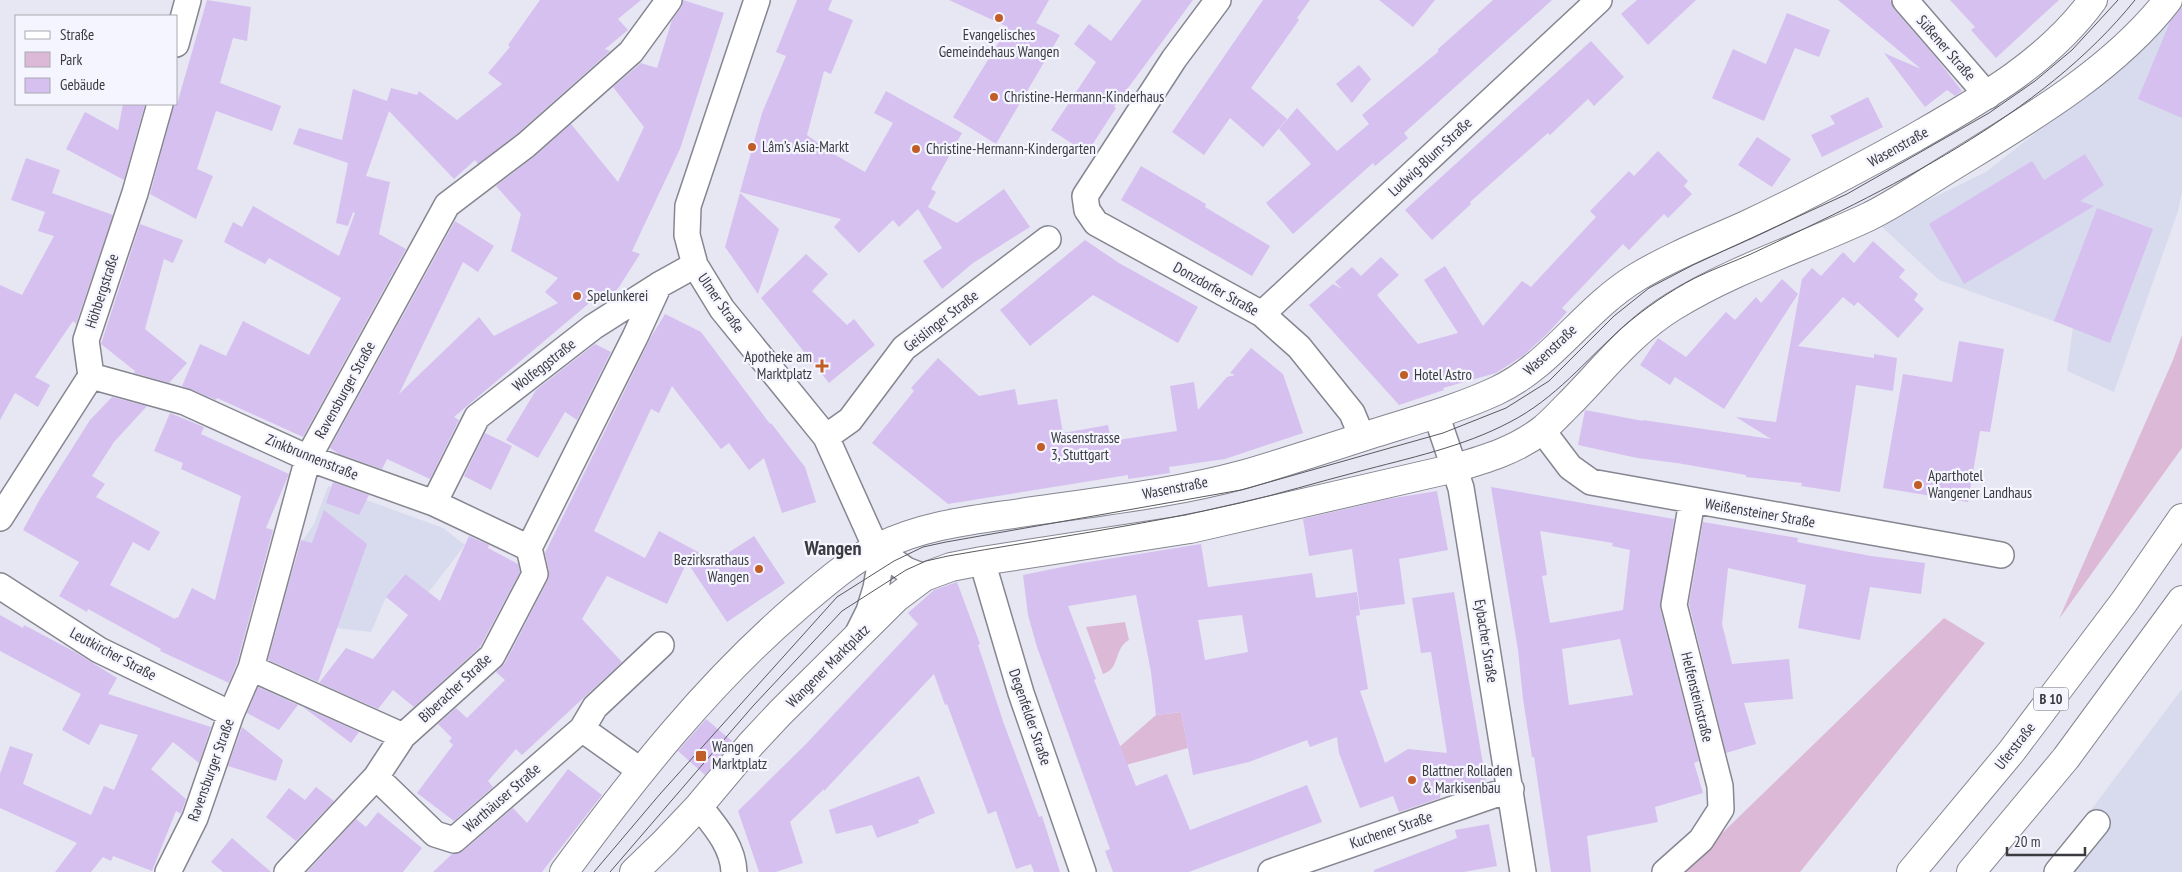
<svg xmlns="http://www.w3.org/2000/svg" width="2182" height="872" font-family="'PT Sans Narrow',sans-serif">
	<rect width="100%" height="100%" fill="#e6e7f3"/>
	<path fill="#d8daed" d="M2179 0H2182V192L2178 211 2114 392 2067 371 2073 328 1939 280 1879 224 1986 172 2128 60Z
		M328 486 443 528 465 545 428 593 404 574 386 597 371 632 337 628 279 608 303 540 314 524Z
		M2182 689V872H2044L2048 867Z"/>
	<path fill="#ddb9d8" d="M2182 335V448L2059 619 2173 360Z
		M1944 618 1985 643 1800 872H1682Z
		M1125 622 1129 640C1113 649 1121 668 1103 674L1086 627Z
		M1181 712 1188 748 1086 776 1156 715Z"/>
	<path fill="#d6c0ef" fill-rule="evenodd" d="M207 0 251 7 247 41 233 38 220 83 281 106 272 131 216 111 197 169 213 176 196 219 150 194 174 104H177Z
		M540 0H641L618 19 628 30 605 49 610 51 517 134 478 164 475 160 454 179 389 111 366 176 390 182 379 234 406 249 303 437 217 398 216 400 182 386 200 344 226 356 243 321 309 355 341 298 269 258 265 264 224 242 233 222 242 227 253 206 339 256 355 213 353 212 348 226 336 223 348 163 293 144 299 128 342 140 353 89 387 101 391 88 417 95 419 91 457 120 502 84 488 73 510 47 508 45Z
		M683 0 724 13 680 149 632 251 640 254 619 287 608 300 600 294 454 417 459 420 430 479 387 459 382 469 339 454 330 448 455 221 494 246 478 272 463 262 399 394 479 317 494 336 558 303 545 292 558 278 511 251 521 214 496 186 535 156 571 124 618 182 644 127 613 87 641 63 657 68 672 20 681 8Z
		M797 0H832L828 10 853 20 831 74 824 71 807 135 830 152 865 172 893 123 874 113 886 91 962 133 931 189 936 192 928 207 957 223 1004 189 1030 227 973 263 942 289 923 261 942 248 918 209 899 227 893 220 859 253 834 227 841 219 740 192 762 113 786 56 776 52Z
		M949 0H1049L1036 23 1060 35 996 144 953 117 1008 27Z
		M1142 0H1193L1114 107 1116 108 1087 153 1051 130 1096 62 1074 44 1089 24 1111 41Z
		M1263 0H1310L1297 18 1299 20 1251 88 1287 119 1263 147 1230 118 1204 155 1172 132Z
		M1379 0H1435L1413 27Z
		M1493 0H1552L1404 133 1408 138 1375 166 1373 163 1293 234 1266 203 1311 164 1279 129 1297 108 1337 151 1369 124 1362 115 1438 52V49Z
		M1637 0H1696L1648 45 1621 14Z
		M1838 0H1890L1894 9 1937 59 1962 91 1955 96 1947 90 1925 107 1884 53 1921 69Z
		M1950 0H2059L1996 58 1971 30 1975 27Z
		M2182 6V118L2138 99 2170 22Z
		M1787 13 1830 30 1819 57 1795 48 1764 121 1712 98 1733 49 1766 64Z
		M1591 41 1624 77 1594 106 1588 99 1550 135 1548 133 1470 202 1471 204 1432 240 1405 210Z
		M1359 65 1371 79 1352 103 1336 84Z
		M1868 97 1883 127 1822 157 1811 135 1835 124 1830 116Z
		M123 104H145L124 180 66 149 85 112 118 130Z
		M1757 137 1791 159 1772 187 1738 165Z
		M1658 151 1688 181 1684 186 1692 194 1668 218 1664 214 1629 250 1623 244 1562 308 1567 312 1548 333 1524 355 1496 373 1443 388 1444 390 1399 405 1309 305 1333 284 1342 289 1335 282 1352 267 1361 276 1381 257 1399 275 1377 295 1418 344 1458 333 1424 280 1445 266 1483 326 1522 281 1531 287 1596 217 1590 211 1629 171 1634 176Z
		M2085 154 2104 185 2080 201 2094 206 1964 284 1929 224 2032 161 2044 180Z
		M26 158 60 170 52 193 113 215 76 324 73 321 35 377 50 385 38 407 15 393 0 420V285L22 295 54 236 38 231 45 212 11 200Z
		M1141 166 1206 204 1205 207 1270 246 1252 276 1121 200Z
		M740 193 779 229 758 294 725 247Z
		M2097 208 2153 229 2110 343 2054 321Z
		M140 224 183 240 173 263 164 259 145 329 187 363 169 383 134 373 135 371 101 344Z
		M1085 240 1119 263 1198 307 1178 343 1093 295 1030 346 1000 310Z
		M1873 241 1905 270 1899 277 1918 294 1914 300 1924 309 1898 338 1858 302 1854 306 1843 297 1798 346 1874 358V354L1897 358 1893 391 1856 385 1840 492 1801 486 1802 483 1746 477V475L1677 463 1637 458 1578 445 1585 410 1643 421V420L1771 439 1736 417 1776 422 1802 279 1812 268 1821 276 1843 252 1854 263Z
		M806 254 828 274 812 291 847 325 854 319 875 345 829 383 761 298Z
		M1782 279 1798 294 1724 409 1675 377 1670 385 1640 365 1658 338 1686 357 1726 312 1735 320 1756 297 1761 303Z
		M665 314 701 332 770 424 771 423 805 467 816 502 782 513 764 458 749 470 729 443 721 449 672 386 659 413 651 409 594 531 645 558 659 531 713 560 727 551 728 553 754 536 785 583 727 622 687 562 667 604 607 576 582 619 622 662 522 755 516 749 488 781 493 787 454 821 417 793 453 745 449 741 452 738 438 724 456 708 467 718 505 680 496 672 505 663 548 580 549 571 545 553 651 337Z
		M1959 341 2004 349 1990 432 1980 431 1968 502 1883 488 1903 374 1952 382Z
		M595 344 611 352 577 420 565 412 538 458 506 440 536 390Z
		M1251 348 1283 374 1303 433 1225 459 1169 467 1170 473 1128 479V475L948 504 872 443 914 391 911 388 938 358 979 396 1015 389 1018 405 1057 399 1063 433 1108 425 1111 441 1177 431 1170 386 1194 382 1198 410 1227 377 1235 375 1230 373Z
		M112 397 147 406 114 442 92 476 105 484 96 497 160 532 149 551 133 542 110 585 175 619 176 617 178 618 192 588 215 600 241 496 181 469 183 463 154 451 170 413 204 427 201 434 289 474 266 528 273 530 237 663 229 683 160 651 161 649 88 609 87 612 59 596 79 562 23 530 40 499 90 420Z
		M485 433 512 446 491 490 464 476Z
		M333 482 369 495 359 515 326 503Z
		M1491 487 1674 519 1660 608 1699 761 1694 763 1703 793 1655 807 1658 822 1587 836 1591 872H1551L1534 757H1532L1523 699 1518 650ZM1540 531 1613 543 1612 546 1630 550 1623 610 1550 623 1542 576 1547 575ZM1620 639 1633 695 1569 705 1562 649Z
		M1437 491 1448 550 1399 559 1405 604 1360 610 1352 549 1309 556 1303 519 1388 499Z
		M324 510 367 544 318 682 268 660 301 540 312 543Z
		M1703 522 1798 538 1797 542 1871 556 1925 563 1921 594 1870 587 1860 640 1798 628 1806 585 1728 568 1722 624 1732 664 1789 659 1793 699 1744 703 1756 744 1726 753 1689 604Z
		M469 536 489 545 488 548 518 564 520 572 480 647 414 707 393 690 378 709 319 683 346 648 373 659 408 615 386 597 405 574 440 601Z
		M1201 544 1208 587 1312 573 1316 598 1357 592 1360 615 1356 616 1368 689 1360 691 1385 763 1408 749 1447 753 1431 652 1421 653 1412 598 1454 592 1486 782 1440 795V798L1399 812 1393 796 1360 808 1339 753 1337 737 1310 747 1307 740 1249 762 1193 775 1181 712 1156 715 1151 672 1136 595 1068 606 1096 679 1094 680 1136 786 1167 774 1190 830 1307 785 1322 822 1189 872H1113L1105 851 1110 849 1037 647 1028 615 1023 575 1077 564ZM1242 615 1248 652 1205 660 1198 620Z
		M957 582 980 644 978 645 1004 724 1039 817 1042 816 1060 872H1034L1031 864 1016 869 996 811 988 814 947 704 945 705 934 674 824 791V789L790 822 803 863 776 872H759L738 811 807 743 918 624 908 613 934 590Z
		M0 615 23 628 24 625 75 652 117 678 108 694 211 727 199 763 173 742 151 769 186 799 181 814 176 811 152 871 113 856 111 861 103 857 91 872H55L77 843 0 808V774L10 746 33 754 23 784 91 815 104 786 114 790 138 735 100 724 89 745 62 730 81 694 0 651Z
		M258 687 298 705 279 730 247 713Z
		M303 707 359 732 351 743Z
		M706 719 733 742 705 775 678 751Z
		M242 727 283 760 276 781 228 766Z
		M568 769 602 795 542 872H433L452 854 463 851 513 808 527 823Z
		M919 776 935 813 918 820 919 823 877 838 872 825 836 834 829 810Z
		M316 787 334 801 296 841 266 817 289 788 305 800Z
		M378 812 422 848 403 872H307L356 819 366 827Z
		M1489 824 1497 866 1464 872H1374V870L1457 838 1455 830Z
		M232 838 249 853 271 872H223L211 862Z"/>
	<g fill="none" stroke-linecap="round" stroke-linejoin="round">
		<defs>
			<path id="street" d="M757 0 688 206 687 235 695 265 722 309 826 437 876 548 879 571 876 588 869 611 858 633
				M1218 0 1174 59 1085 196 1087 210 1096 223 1262 314 1299 347 1352 413 1362 437
				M1905 0 1988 96
				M176 44 188 0
				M1262 314 1599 0
				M91 376 185 402 308 458 434 503 529 548
				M1436 414 1461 488 1523 872
				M1542 430 1570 467 1591 482 2001 555
				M826 437 850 420 904 348 1048 239
				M434 503 477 417 593 327 659 285 695 265
				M0 518 91 376 86 340 135 193 160 104
				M876 548 906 570 924 577
				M982 561 1021 693 1083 872
				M0 586 99 650 231 714
				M251 668 403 736
				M582 729 595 707 661 645
				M376 777 435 834 454 840 582 729 641 771
				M699 806C715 826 733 846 734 872
				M168 872 195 818 231 714 251 668 308 458 447 205 526 145 631 52 669 0
				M287 872 376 777 403 736 492 656 535 574 529 548 635 337 659 285
				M1271 872 1511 789
				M1665 872 1701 840 1721 809 1720 786 1674 605 1692 501
				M2057 872 2097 823"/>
			<path id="secondary" d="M564 872C634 777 708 683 798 606 823 585 850 561 879 547 924 525 972 520 1020 513 1095 502 1172 494 1245 474 1289 461 1332 447 1375 433 1416 420 1457 409 1496 391 1552 365 1583 310 1637 277 1670 257 1708 242 1744 226 1802 199 1858 169 1914 138 1980 100 2047 63 2093 0
				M634 872 664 843 699 806 751 744 780 713 896 598 924 577 951 567 982 561 1190 529 1455 468C1486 459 1516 450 1542 430 1551 423 1559 414 1567 406 1602 371 1631 332 1674 306 1734 269 1804 247 1868 217 1897 203 1925 183 1953 166 2028 120 2114 70 2168 0"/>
			<path id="highway" d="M1911 872 2011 752 2124 602 2182 518
				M1971 872 2066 758 2182 600"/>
		</defs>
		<use href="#street" stroke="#858690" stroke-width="28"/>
		<use href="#secondary" stroke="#858690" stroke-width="30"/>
		<use href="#highway" stroke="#858690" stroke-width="30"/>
		<use href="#street" stroke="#fff" stroke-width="25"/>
		<use href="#secondary" stroke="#fff" stroke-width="28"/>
		<use href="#highway" stroke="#fff" stroke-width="28"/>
		<path stroke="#59595f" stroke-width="1" d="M594 872 660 794 837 597 894 561 923 547 946 542 1241 490 1443 433 1506 408 1549 381 1614 316 1649 288 1693 265 1847 194 1989 113 2035 81 2072 50 2118 0
			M610 872 753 706 842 611 906 570 926 561 948 556C1045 539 1144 525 1240 503 1279 494 1318 482 1357 472 1409 458 1463 447 1510 422 1555 399 1586 360 1623 327 1645 308 1670 291 1695 278 1713 269 1733 262 1751 254 1885 191 2041 117 2135 0"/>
	</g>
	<g fill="#c15d27" stroke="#f4f5fe" stroke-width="2">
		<circle cx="999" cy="18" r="5"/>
		<circle cx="994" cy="97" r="5"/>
		<circle cx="752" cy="147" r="5"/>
		<circle cx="916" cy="149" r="5"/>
		<circle cx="577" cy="296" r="5"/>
		<path d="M819.5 358.5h5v5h5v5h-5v5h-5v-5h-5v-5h5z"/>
		<circle cx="1404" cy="375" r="5"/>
		<circle cx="1041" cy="447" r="5"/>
		<circle cx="1918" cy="485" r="5"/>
		<circle cx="759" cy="569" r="5"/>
		<rect x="695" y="750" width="12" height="12" rx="2.5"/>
		<circle cx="1412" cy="780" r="5"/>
	</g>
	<g text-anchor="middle" stroke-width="4.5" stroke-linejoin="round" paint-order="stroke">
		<rect fill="#f4f5fe" stroke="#727278" stroke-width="1" x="2033.5" y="687.5" width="35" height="23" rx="4"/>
		<g font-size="14" font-weight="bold" fill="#3a3a3f">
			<text x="2051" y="704">B 10</text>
		</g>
		<g font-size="15" fill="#3a3a3f" stroke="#f4f5fe" text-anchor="start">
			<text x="999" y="40" text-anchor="middle">Evangelisches<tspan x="999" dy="17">Gemeindehaus Wangen</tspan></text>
			<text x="1004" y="102">Christine-Hermann-Kinderhaus</text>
			<text x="762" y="152">Lâm’s Asia-Markt</text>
			<text x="926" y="154">Christine-Hermann-Kindergarten</text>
			<text x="587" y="301">Spelunkerei</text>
			<text x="812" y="362" text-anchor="end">Apotheke am<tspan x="812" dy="17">Marktplatz</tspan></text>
			<text x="1414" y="380">Hotel Astro</text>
			<text x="1051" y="443">Wasenstrasse<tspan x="1051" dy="17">3, Stuttgart</tspan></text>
			<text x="1928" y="481">Aparthotel<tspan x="1928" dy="17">Wangener Landhaus</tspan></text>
			<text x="749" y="565" text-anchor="end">Bezirksrathaus<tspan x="749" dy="17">Wangen</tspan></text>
			<text x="712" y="752">Wangen<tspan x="712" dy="17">Marktplatz</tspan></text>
			<text x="1422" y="776">Blattner Rolladen<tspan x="1422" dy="17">&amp; Markisenbau</tspan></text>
		</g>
		<g font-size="15" fill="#3a3a3f" stroke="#f4f5fe">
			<text transform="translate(1946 48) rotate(49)" y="5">Süßener Straße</text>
			<text transform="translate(1898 147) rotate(-29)" y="5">Wasenstraße</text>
			<text transform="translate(1430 157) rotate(-43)" y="5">Ludwig-Blum-Straße</text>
			<text transform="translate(1216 289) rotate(29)" y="5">Donzdorfer Straße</text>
			<text transform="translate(102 291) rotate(-72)" y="5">Höhbergstraße</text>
			<text transform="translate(721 303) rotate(55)" y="5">Ulmer Straße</text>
			<text transform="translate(941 321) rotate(-38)" y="5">Geislinger Straße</text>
			<text transform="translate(1550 350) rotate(-43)" y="5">Wasenstraße</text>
			<text transform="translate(544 365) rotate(-38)" y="5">Wolfeggstraße</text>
			<text transform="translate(345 390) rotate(-61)" y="5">Ravensburger Straße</text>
			<text transform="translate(312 457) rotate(22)" y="5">Zinkbrunnenstraße</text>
			<text transform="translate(1175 488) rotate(-11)" y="5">Wasenstraße</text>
			<text transform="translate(1760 513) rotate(10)" y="5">Weißensteiner Straße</text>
			<text transform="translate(1486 641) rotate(81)" y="5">Eybacher Straße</text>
			<text transform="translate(113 654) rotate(28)" y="5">Leutkircher Straße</text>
			<text transform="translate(828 666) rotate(-45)" y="5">Wangener Marktplatz</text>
			<text transform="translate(455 688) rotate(-43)" y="5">Biberacher Straße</text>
			<text transform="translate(1697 697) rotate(76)" y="5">Helfensteinstraße</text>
			<text transform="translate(1030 717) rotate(71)" y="5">Degenfelder Straße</text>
			<text transform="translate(2015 746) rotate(-52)" y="5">Uferstraße</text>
			<text transform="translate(211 770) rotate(-70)" y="5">Ravensburger Straße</text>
			<text transform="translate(502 798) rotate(-41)" y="5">Warthäuser Straße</text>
			<text transform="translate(1391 830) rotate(-19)" y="5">Kuchener Straße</text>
		</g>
		<g font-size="20" font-weight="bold" fill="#3a3a3f" stroke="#f4f5fe">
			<text x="833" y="555">Wangen</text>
		</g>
	</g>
	<rect x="15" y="15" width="162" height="90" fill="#f4f5fe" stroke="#aaaab2"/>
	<rect x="25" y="31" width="25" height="8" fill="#ffffff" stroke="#aaaab2"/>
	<text x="60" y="40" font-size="15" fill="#3a3a3f">Straße</text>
	<rect x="25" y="52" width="25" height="15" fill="#ddb9d8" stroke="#aaaab2"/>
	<text x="60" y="65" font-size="15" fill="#3a3a3f">Park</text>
	<rect x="25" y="78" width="25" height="15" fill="#d6c0ef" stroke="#aaaab2"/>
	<text x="60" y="90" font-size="15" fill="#3a3a3f">Gebäude</text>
	<path d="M2007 847v8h78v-8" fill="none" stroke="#3a3a3f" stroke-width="2.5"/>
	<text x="2014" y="847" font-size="15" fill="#3a3a3f" stroke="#f4f5fe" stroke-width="4" paint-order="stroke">20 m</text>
</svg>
